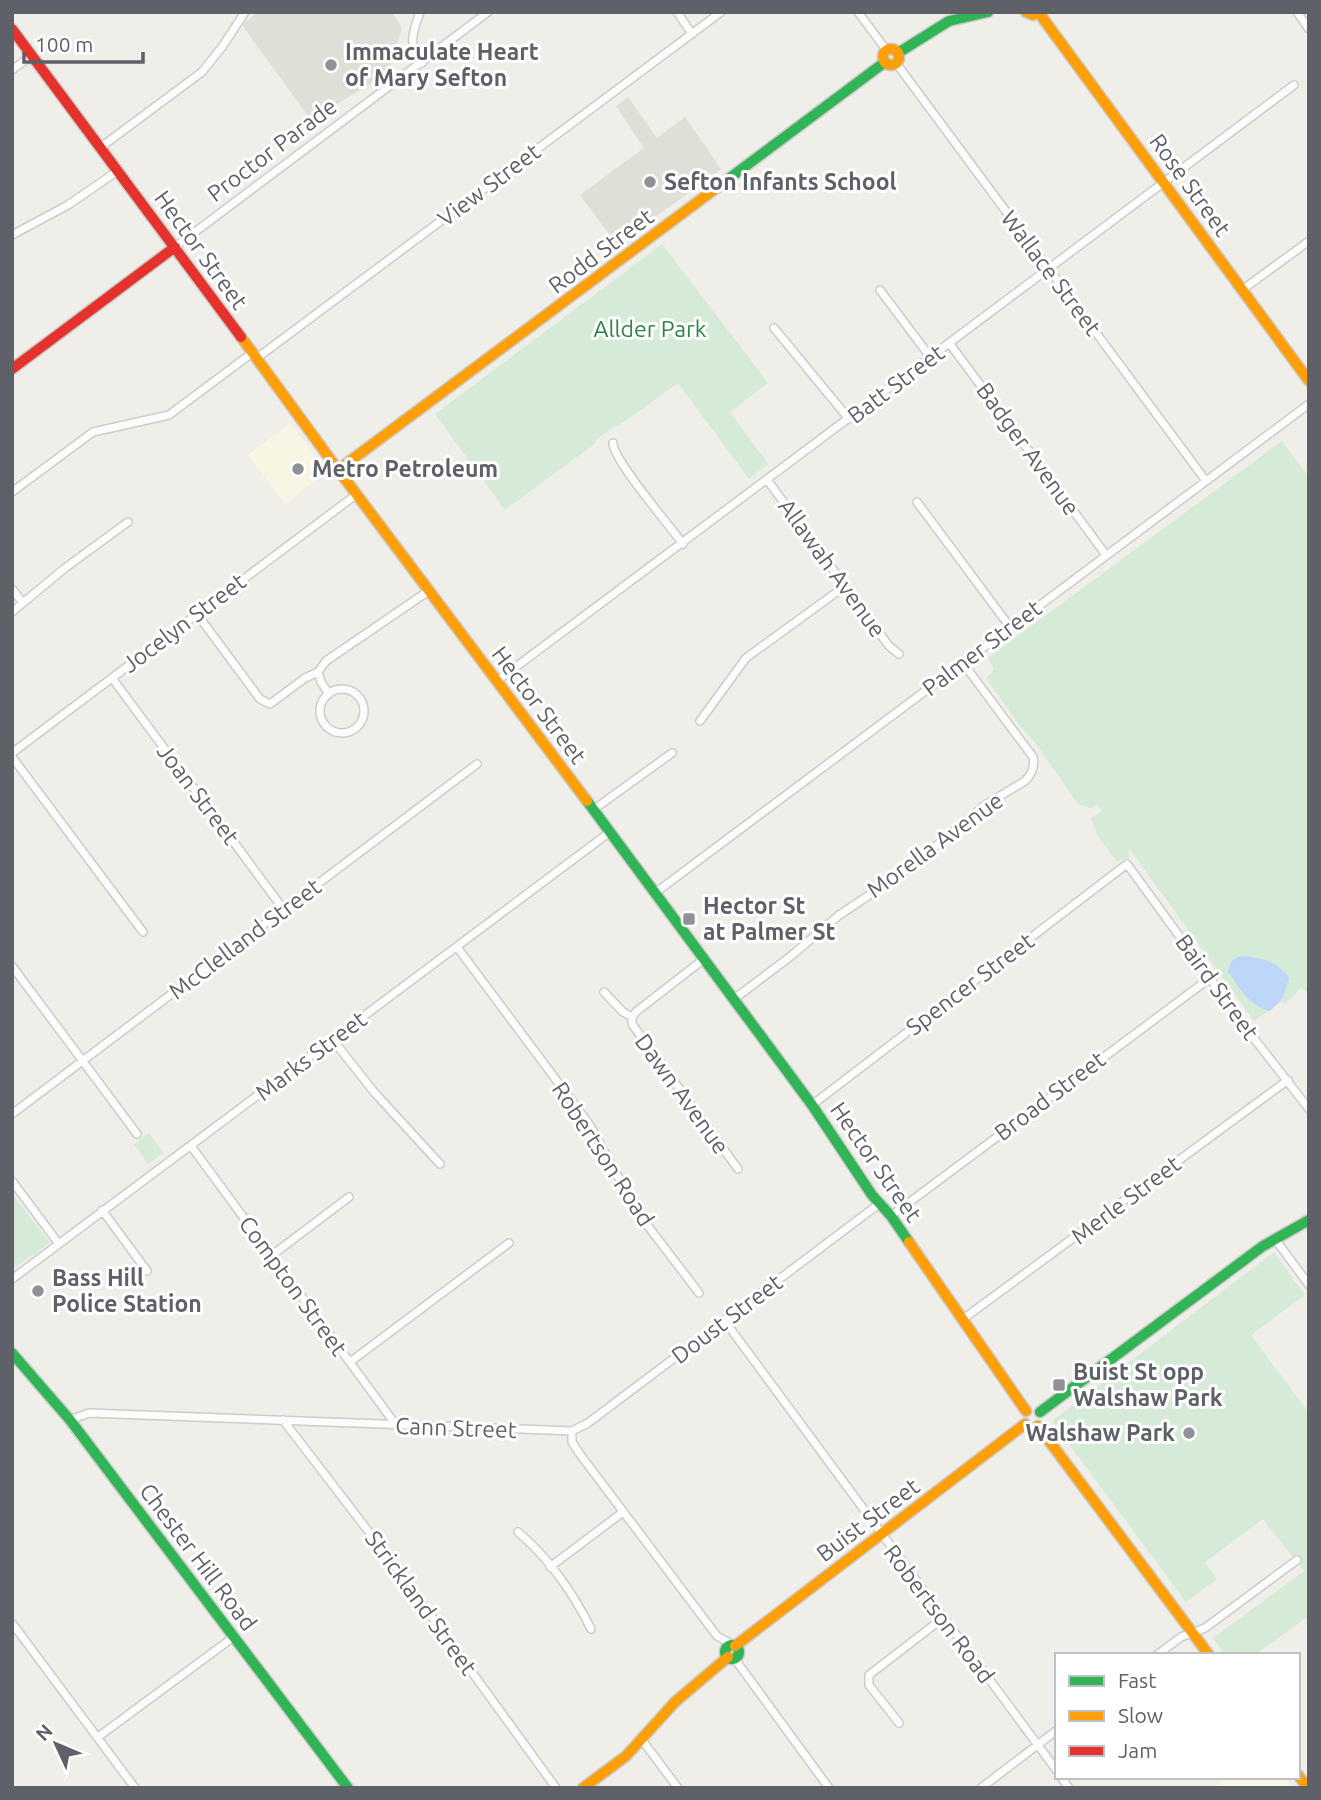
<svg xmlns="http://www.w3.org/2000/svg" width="1321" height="1800" font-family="Ubuntu,sans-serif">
	<rect width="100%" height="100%" fill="#efeee9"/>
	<path fill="#f8f6e3" d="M290 423 328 471 285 504 248 455Z
		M1225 1777H1285L1292 1788H1214Z"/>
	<path fill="#dfded7" d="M258 12H391L402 28 388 73 311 120 242 25Z
		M628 97 657 138 685 117 721 169 617 245 580 195 644 148 616 106Z"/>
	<path fill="#d6ebd7" d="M662 244 768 383 730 412 768 464 749 479 678 383 618 426H615L596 440V443L505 510 435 414Z
		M1282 441 1309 477V994L1301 988 1284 1005 1282 1001 1254 1021 1129 848V858L1116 861 1097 835 1091 818 1102 811 1097 805 1091 808 1079 805 1036 744 1017 722 986 678 994 670 988 658Z
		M149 1133 164 1153 148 1164 134 1144Z
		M12 1194 50 1243 12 1269Z
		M1274 1252 1305 1295 1251 1335 1309 1413V1616L1254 1655H1225L1213 1638 1304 1571 1263 1519 1205 1562 1217 1579 1186 1602 1052 1421Z"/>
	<path fill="#bed6f8" d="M1241 956C1261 957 1277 961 1289 978L1283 998 1270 1011C1249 1006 1240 988 1228 972 1229 963 1233 958 1241 956Z"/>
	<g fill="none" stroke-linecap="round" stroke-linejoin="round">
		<defs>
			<path id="street" d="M420 12C413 32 407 45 422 63
				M677 12 692 34
				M858 12 887 51
				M1297 12 1309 29
				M896 63 1206 481
				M12 70 32 55
				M101 147 202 72 222 47 245 12
				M12 235 68 205 119 170
				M175 247 488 12
				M880 290 931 358
				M1242 290 1309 241
				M774 328 849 419
				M950 344 1106 555
				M257 358 721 12
				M613 443C613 460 670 526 683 544
				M768 481 889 646 899 654
				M12 492 93 432 169 415 252 353
				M917 502 1010 627
				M12 589 23 603
				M12 612 65 568 128 522
				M197 614 260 699 270 704 305 678 318 672 326 661 430 590
				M318 672 321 682 329 694
				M112 678 284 910
				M497 681 1294 85
				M320 711a22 22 0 1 1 44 0a22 22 0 1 1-44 0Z
				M700 721 746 658 845 586
				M12 753 357 494
				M12 757 143 932
				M593 810 672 753
				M655 893 1309 404
				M457 947 589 1124 638 1213 699 1293
				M704 959 637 1011 632 1017V1024L738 1169
				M12 966 137 1134
				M604 992 623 1012 632 1017
				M734 999 791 956 838 916 912 866 985 805 1025 781C1032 774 1035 766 1033 757L963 663
				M333 1040 374 1092 440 1164
				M812 1105 1127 864 1249 1032 1309 1109
				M12 1114 477 764
				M191 1146 396 1425
				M12 1181 59 1244
				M102 1210 147 1271
				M891 1216 1210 978
				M1275 1239 1309 1285
				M271 1256 349 1197
				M12 1279 610 832
				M963 1319 1288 1080
				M724 1320 1057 1771
				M350 1362 509 1243
				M70 1420 89 1413 572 1431 588 1423 879 1204
				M283 1420 392 1562 556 1788
				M572 1431V1442L579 1453 717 1636 733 1645
				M518 1532C548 1557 574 1594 591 1629
				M550 1567 623 1512
				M12 1623 135 1788
				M1157 1655 1181 1637 1205 1628 1297 1560
				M734 1658 829 1788
				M899 1723 869 1685V1675L943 1618
				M98 1737 235 1636
				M642 1740 678 1788
				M1061 1777 1069 1788
				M981 1788 1057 1730"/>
			<path id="fast" d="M898 53 949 21 988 12
				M723 183 885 62
				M587 801 812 1105 872 1195 891 1216 909 1242
				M12 1353 70 1420 348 1788
				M1040 1412 1263 1246 1309 1220
				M725 1652a7 7 0 1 1 14 0a7 7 0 1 1-14 0Z"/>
			<path id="slow" d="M1026 12 1033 15 1040 12
				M1039 13 1309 381
				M883 57a8 8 0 1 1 16 0a8 8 0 1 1-16 0Z
				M241 337 333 463 587 801
				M338 470 723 183
				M909 1242 1026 1411
				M1038 1426 1209 1655
				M735 1646 1025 1424
				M1298 1775 1308 1788
				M583 1788 626 1756 675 1702 728 1657"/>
			<path id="jam" d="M12 29 241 337
				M12 369 175 247"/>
		</defs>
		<use href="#street" stroke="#cccccb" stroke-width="10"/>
		<use href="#fast" stroke="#cbcccb" stroke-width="13"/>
		<use href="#slow" stroke="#cbcccb" stroke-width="13"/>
		<use href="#jam" stroke="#cbcccb" stroke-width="13"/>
		<use href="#street" stroke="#fdfcfc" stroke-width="7"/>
		<use href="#fast" stroke="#30b455" stroke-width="10"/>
		<use href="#slow" stroke="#ff9f0a" stroke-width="10"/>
		<use href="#jam" stroke="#e5322d" stroke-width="10"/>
	</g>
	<g fill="#919295" stroke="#fff" stroke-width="2.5">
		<circle cx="331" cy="65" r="7"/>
		<circle cx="650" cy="182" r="7"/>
		<circle cx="298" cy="469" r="7"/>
		<rect x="682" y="912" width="14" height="14" rx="3.5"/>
		<circle cx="38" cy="1291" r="7"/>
		<rect x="1052" y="1378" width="14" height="14" rx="3.5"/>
		<circle cx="1189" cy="1433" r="7"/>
	</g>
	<g text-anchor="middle" stroke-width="6" stroke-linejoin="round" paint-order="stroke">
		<g font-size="23" font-weight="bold" fill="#5e6168" stroke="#fff" text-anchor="start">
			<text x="345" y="60">Immaculate Heart<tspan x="345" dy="26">of Mary Sefton</tspan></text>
			<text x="664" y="190">Sefton Infants School</text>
			<text x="312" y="477">Metro Petroleum</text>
			<text x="703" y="914">Hector St<tspan x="703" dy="26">at Palmer St</tspan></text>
			<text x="52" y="1286">Bass Hill<tspan x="52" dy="26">Police Station</tspan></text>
			<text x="1073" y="1380">Buist St opp<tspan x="1073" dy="26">Walshaw Park</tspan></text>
			<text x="1175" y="1441" text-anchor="end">Walshaw Park</text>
		</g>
		<g font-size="23" fill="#5e6168" stroke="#fff">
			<text transform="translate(272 150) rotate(-37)" y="8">Proctor Parade</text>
			<text transform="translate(489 185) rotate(-37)" y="8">View Street</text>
			<text transform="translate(1190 185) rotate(54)" y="8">Rose Street</text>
			<text transform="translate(201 250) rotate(54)" y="8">Hector Street</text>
			<text transform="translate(601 251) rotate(-37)" y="8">Rodd Street</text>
			<text transform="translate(1051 273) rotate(53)" y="8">Wallace Street</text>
			<text transform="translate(896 384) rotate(-37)" y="8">Batt Street</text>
			<text transform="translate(1028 449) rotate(54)" y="8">Badger Avenue</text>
			<text transform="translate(832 568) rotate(54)" y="8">Allawah Avenue</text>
			<text transform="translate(184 623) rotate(-37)" y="8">Jocelyn Street</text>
			<text transform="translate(982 648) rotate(-37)" y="8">Palmer Street</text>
			<text transform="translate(539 705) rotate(53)" y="8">Hector Street</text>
			<text transform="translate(198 794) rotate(53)" y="8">Joan Street</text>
			<text transform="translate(935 845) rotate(-36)" y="8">Morella Avenue</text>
			<text transform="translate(245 939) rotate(-37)" y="8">McClelland Street</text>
			<text transform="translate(970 984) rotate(-37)" y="8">Spencer Street</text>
			<text transform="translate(1217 987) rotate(54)" y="8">Baird Street</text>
			<text transform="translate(311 1056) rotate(-37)" y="8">Marks Street</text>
			<text transform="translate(682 1094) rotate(54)" y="8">Dawn Avenue</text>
			<text transform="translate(1050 1096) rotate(-37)" y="8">Broad Street</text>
			<text transform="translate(603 1154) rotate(57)" y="8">Robertson Road</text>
			<text transform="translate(876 1162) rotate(55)" y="8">Hector Street</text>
			<text transform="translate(1126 1200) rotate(-37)" y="8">Merle Street</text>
			<text transform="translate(293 1286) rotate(54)" y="8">Compton Street</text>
			<text transform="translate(727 1319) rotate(-37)" y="8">Doust Street</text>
			<text transform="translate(456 1428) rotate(2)" y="8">Cann Street</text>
			<text transform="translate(868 1520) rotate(-37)" y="8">Buist Street</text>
			<text transform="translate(198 1557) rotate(53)" y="8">Chester Hill Road</text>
			<text transform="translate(421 1603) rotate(54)" y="8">Strickland Street</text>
			<text transform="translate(939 1614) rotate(53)" y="8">Robertson Road</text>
		</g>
		<g font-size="23" fill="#308442" stroke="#fff">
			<text x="650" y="337">Allder Park</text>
		</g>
	</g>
	<rect width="1321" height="1800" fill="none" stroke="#5e6168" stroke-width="28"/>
	<rect x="1055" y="1653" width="245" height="126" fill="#ffffff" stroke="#bfc0c3" stroke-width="2"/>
	<rect x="1069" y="1676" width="35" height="10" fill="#30b455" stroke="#bfc0c3" stroke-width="2"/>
	<text x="1118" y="1688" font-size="21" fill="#5e6168">Fast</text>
	<rect x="1069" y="1711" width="35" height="10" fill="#ff9f0a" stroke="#bfc0c3" stroke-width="2"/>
	<text x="1118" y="1723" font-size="21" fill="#5e6168">Slow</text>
	<rect x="1069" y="1746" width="35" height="10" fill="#e5322d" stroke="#bfc0c3" stroke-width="2"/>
	<text x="1118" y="1758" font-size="21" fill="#5e6168">Jam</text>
	<g transform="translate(56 1744) rotate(314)" stroke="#ffffff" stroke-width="5" paint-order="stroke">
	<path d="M0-5L12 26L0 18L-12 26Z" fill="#5e6168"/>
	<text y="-10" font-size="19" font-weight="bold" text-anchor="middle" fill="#5e6168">N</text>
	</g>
	<path d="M24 52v10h119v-10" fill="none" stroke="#5e6168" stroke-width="3.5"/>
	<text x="35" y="52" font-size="21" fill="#5e6168" stroke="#ffffff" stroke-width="5" paint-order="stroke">100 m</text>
</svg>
